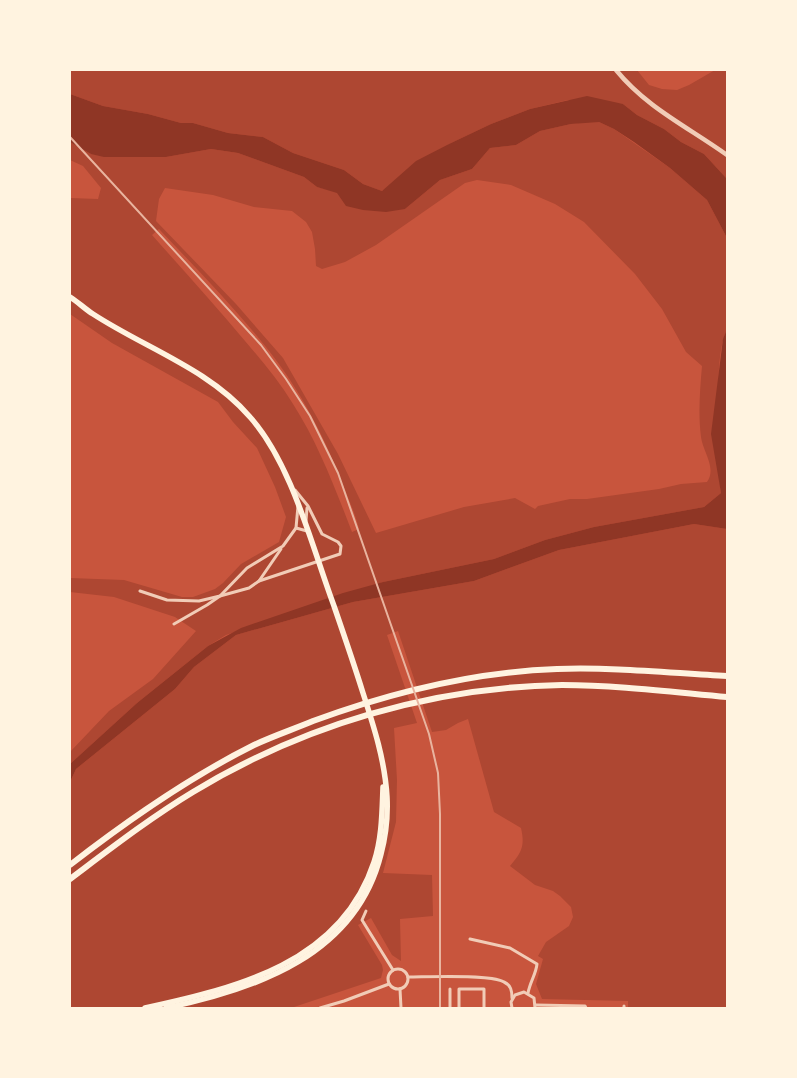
<svg xmlns="http://www.w3.org/2000/svg" width="797" height="1078" font-family="'Varela Round',sans-serif">
<style>
.green{fill:#ae4732;fill-rule:evenodd}
.water{fill:#8f3625}
.lines{fill:none;stroke-linecap:round;stroke-linejoin:round}
.minor{stroke:#f1ccb7;stroke-width:3}
.tertiary{stroke:#f1ccb7;stroke-width:4.5}
.trunk{stroke:#fff3e0;stroke-width:5.5}
.motorway{stroke:#fff3e0;stroke-width:6}
.rail{stroke:#e9b49f;stroke-width:2}
</style>
<rect width="100%" height="100%" fill="#c8553d"/>
<g class="green">
<path d="M70,70H637L649,85L662,89L677,90L689,85L715,70H727V179L704,154L681,142L664,129L637,115L623,104L568,100L530,109L491,124L451,143L382,191L363,184L344,170L293,153L263,137L228,133L193,123H181L148,114L103,106L70,94Z"/>
<path d="M586,122H599L614,129L670,168L707,200L727,238V329C717,352 719,382 718,407C718,436 717,464 721,493L704,507L594,527L545,540L494,559L383,582L226,635L208,646L137,703L70,764V752L109,711L153,679L196,631L175,617L114,597L70,592V578L124,580L182,597H193L215,589L223,583L241,564L279,542L286,517L275,487L257,448L233,422L218,402L112,343L70,314V198L98,199L101,188L83,166L70,160V142L91,154L166,157L211,149L238,153L304,177L317,187L405,209L440,180L472,169L490,148L516,145L540,131L571,124ZM477,180L511,185L555,204L584,222L635,274L662,309L686,352L702,366C700,389 698,414 701,437C703,452 717,468 707,482L681,484L659,489L587,499H570L538,506L535,509L515,498L464,507L376,533L338,454L283,358L236,304L156,221L159,199L165,188L213,195L254,207L292,211L306,222L312,232L315,249L316,266L322,269L345,262L376,245L465,183ZM159,229C195,267 233,306 266,347C302,392 325,438 345,490C350,503 356,516 359,529L352,532C335,488 318,443 293,404C279,381 262,361 245,341C215,305 183,270 152,235Z"/>
<path d="M694,524L727,529V1008H628V1001L542,999L536,984L543,959L538,956L546,942L569,926L573,917L571,907L560,896L553,891L535,885L510,866C522,852 525,846 521,828L494,812L468,719L458,723L446,730L432,732L398,631L387,635L417,723L394,728L397,780L396,822L383,873L432,875L433,916L400,919L401,961L392,955L371,918L358,925L382,965L383,970L381,978L291,1008H70V782L76,769L175,689L194,667L236,635L353,602L474,581L559,550Z"/>
</g>
<g class="water">
<path d="M70,94L103,106L148,114L181,123H193L228,133L263,137L293,153L344,170L363,184L382,191L416,161L451,143L491,124L530,109L587,96L623,104L637,115L664,129L681,142L704,154L727,179V238L707,200L670,168L634,142L614,129L599,122L571,124L540,131L516,145L490,148L472,169L440,180L405,209L386,212L363,210L346,206L337,193L317,187L304,177L238,153L211,149L166,157H104L91,154L70,142Z"/>
<path d="M727,329V529L694,524L559,550L474,581L353,602L236,635L194,667L175,689L76,769L70,782V764L137,703L208,646L241,628L343,593L383,582L494,559L545,540L594,527L704,507L721,493L711,434L723,339Z"/>
</g>
<g class="lines">
<g class="minor">
<path d="M306,521L307,508"/>
<path d="M296,528L307,531"/>
<path d="M259,581L281,549"/>
<path d="M140,591L167,600L199,601L220,596L247,568L283,546L296,528L298,506"/>
<path d="M174,624L207,605L220,596L249,588L259,581L340,554L341,546L338,542L322,534L308,506L295,490"/>
<path d="M366,911L362,920L393,970"/>
<path d="M470,939L510,948L537,964C536,974 530,982 528,993"/>
<circle cx="398" cy="979" r="10"/>
<path d="M408,977C427,977 491,974 504,982C511,985 512,991 512,998"/>
<path d="M400,989L401,1008"/>
<path d="M536,1005L585,1006L586,1008"/>
<path d="M320,1008L344,1001L389,984"/>
<path d="M450,1008V989"/>
<path d="M459,1008V989H484V1008"/>
<path d="M512,1008L511,1002L515,995L524,992L534,998L535,1008"/>
<path d="M624,1008V1006"/>
</g>
<path class="tertiary" d="M616,70C647,108 688,127 727,155"/>
<g class="trunk">
<path d="M70,297C78,302 85,309 93,314C145,348 209,369 250,417C292,464 312,547 334,606C344,635 354,664 363,693C374,727 385,761 387,797C388,816 386,835 381,854C356,955 257,989 166,1008"/>
<path d="M145,1008C237,988 341,963 374,862C382,838 382,812 383,787"/>
</g>
<g class="motorway">
<path d="M70,865C128,820 188,778 254,745C273,736 294,729 313,721C392,692 473,672 557,669C614,667 670,673 727,676"/>
<path d="M70,879C110,849 150,818 193,792C303,725 432,687 562,685C617,685 672,692 727,697"/>
</g>
<path class="rail" d="M70,137L261,345L286,379L310,416L338,473L429,734L438,773L440,814V1008"/>
</g>
<rect width="797" height="1078" fill="none" stroke="#fff3e0" stroke-width="142"/>
</svg>
